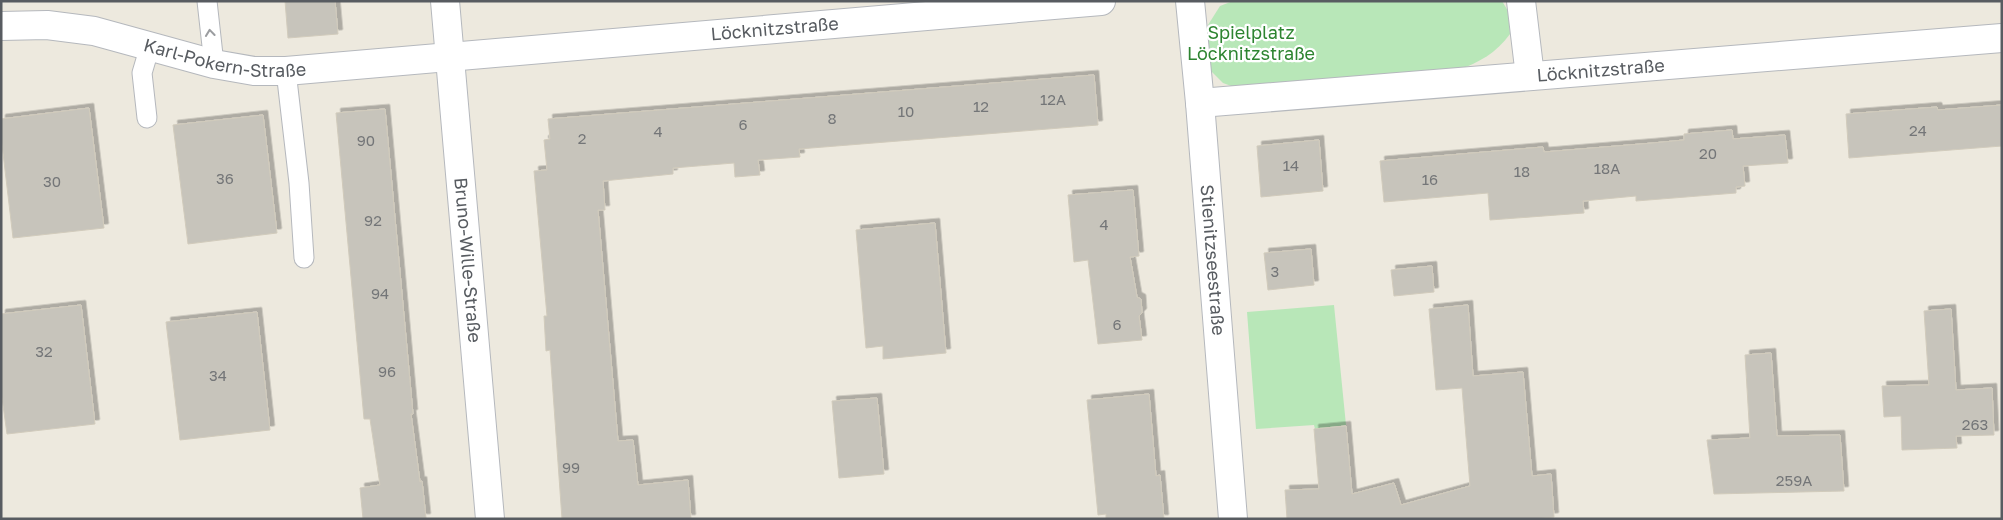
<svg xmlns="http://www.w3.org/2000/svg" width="2003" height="520" font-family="'Golos Text',sans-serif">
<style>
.green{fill:#b8e7b8}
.building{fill:#c7c4bb;stroke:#d1cbbc;filter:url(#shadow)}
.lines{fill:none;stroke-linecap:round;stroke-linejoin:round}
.service-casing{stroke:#b5b8bd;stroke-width:21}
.minor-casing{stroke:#b5b8bd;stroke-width:30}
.service{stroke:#fff;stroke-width:19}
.minor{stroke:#fff;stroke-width:28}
.oneway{stroke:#9b9da0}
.labels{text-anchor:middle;stroke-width:4.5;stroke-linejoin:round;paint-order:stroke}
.number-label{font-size:15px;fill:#747678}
.street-label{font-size:18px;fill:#585c61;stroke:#fff}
.park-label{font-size:18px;fill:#2d8430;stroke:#fff}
</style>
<defs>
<filter id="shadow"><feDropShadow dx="4.5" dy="-4.5" stdDeviation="0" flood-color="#0004"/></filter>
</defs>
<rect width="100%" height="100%" fill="#ede9de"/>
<g class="green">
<path d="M1233,1H1502L1508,11L1510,34C1496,53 1480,62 1458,70L1234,87L1223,83L1210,70L1207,35L1208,25L1220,6Z"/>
<path d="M1334,305L1346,425L1315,429L1314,425L1256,429L1247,312Z"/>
</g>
<g class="building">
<path d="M285,1H335L338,34L288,38Z"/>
<path d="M1094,75L1098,125L799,149L800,157L758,160L760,175L735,177L734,163L673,168V174L603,181L605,210H598L618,441L633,440L638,485L688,480L691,519H562L550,350L546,351L544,316H547L534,171L547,170L544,140L550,139L548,119Z"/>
<path d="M2002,105V146L1849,158L1846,114L1937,107L1938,110Z"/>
<path d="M89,108L104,228L13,238L1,136V119Z"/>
<path d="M385,109L413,414H411L420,482L422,481L426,518L363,519L360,488L380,485L370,419H364L336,113Z"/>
<path d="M263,115L277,233L188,244L173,125Z"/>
<path d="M1732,130L1733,139L1785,135L1788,163L1743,166L1745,186L1736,187V193L1636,201V196L1583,201L1584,213L1490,220L1488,193L1384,202L1380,161L1543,147L1544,152L1653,143L1684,140V134Z"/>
<path d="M1319,140L1323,191L1261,197L1257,146Z"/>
<path d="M1133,190L1139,256L1130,257L1137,297L1141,299L1142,313L1139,316L1142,340L1098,344L1088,260L1074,262L1068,195Z"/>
<path d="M935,223L946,353L883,359V346L866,348L856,230Z"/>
<path d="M1311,249L1314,285L1268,290L1264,253Z"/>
<path d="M1432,266L1434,292L1394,296L1391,270Z"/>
<path d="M81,305L95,424L7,434L1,391V314Z"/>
<path d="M1468,305L1473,376L1523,372L1532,476L1551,474L1554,517L1532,519H1287L1285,490L1319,489L1314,429L1346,426L1352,494L1394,483L1401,505L1470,486L1462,388L1436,390L1429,309Z"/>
<path d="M1951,309L1956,390L1992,388L1994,435L1956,436L1957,448L1902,450L1901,416L1884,417L1882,386L1929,385L1924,311Z"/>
<path d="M257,312L270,430L180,440L166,322Z"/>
<path d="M1771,353L1777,436L1840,435L1844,491L1714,494L1707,440L1750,438L1745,355Z"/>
<path d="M1149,394L1156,476L1160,475L1164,519H1106V514L1098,515L1087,400Z"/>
<path d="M877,398L884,474L839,478L832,401Z"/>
</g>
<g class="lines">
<defs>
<g id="service">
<path d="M207,1L214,64"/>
<path d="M286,71L299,183L304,258"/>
<path d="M147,118L142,73L150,46"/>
</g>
<g id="minor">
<path id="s1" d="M445,1L490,519"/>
<path id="s2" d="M1190,1L1200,103L1233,519"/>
<path d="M1521,1L1530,76"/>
<path id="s3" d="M1,26L47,25L94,31L214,64L254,71H286L1101,1"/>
<path id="s4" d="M1200,103L2002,38"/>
</g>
</defs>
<use href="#service" class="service-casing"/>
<use href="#minor" class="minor-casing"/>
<use href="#service" class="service"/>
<use href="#minor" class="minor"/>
</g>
<defs><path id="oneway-chevron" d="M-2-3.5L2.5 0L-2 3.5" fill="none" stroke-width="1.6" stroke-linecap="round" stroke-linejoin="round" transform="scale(1.25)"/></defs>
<use class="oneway" href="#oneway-chevron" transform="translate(210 33) rotate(-96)"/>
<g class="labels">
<g class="number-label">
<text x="1053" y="105">12A</text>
<text x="981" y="112">12</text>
<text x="906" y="117">10</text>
<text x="832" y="124">8</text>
<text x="743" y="130">6</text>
<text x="1918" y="136">24</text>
<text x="658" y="137">4</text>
<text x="582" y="144">2</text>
<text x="366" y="146">90</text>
<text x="1708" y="159">20</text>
<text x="1291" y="171">14</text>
<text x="1607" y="174">18A</text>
<text x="1522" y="177">18</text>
<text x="225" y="184">36</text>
<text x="1430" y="185">16</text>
<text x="52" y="187">30</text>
<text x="373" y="226">92</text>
<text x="1104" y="230">4</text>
<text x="1275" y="277">3</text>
<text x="380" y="299">94</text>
<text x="1117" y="330">6</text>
<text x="44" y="357">32</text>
<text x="387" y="377">96</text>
<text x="218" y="381">34</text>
<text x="1975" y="430">263</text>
<text x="571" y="473">99</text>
<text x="1794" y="486">259A</text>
</g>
<g class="street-label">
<text dy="6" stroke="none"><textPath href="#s3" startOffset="781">Löcknitzstraße</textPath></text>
<text dy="6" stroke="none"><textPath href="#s3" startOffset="228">Karl-Pokern-Straße</textPath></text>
<text dy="6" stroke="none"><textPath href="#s4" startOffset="402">Löcknitzstraße</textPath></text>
<text dy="6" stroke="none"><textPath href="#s1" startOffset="260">Bruno-Wille-Straße</textPath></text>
<text dy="6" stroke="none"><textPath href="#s2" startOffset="260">Stienitzseestraße</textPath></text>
</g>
<g class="park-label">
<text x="1251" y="39">Spielplatz<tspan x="1251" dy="21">Löcknitzstraße</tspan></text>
</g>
</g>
<rect width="2003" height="520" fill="none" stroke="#585c61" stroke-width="5"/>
</svg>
